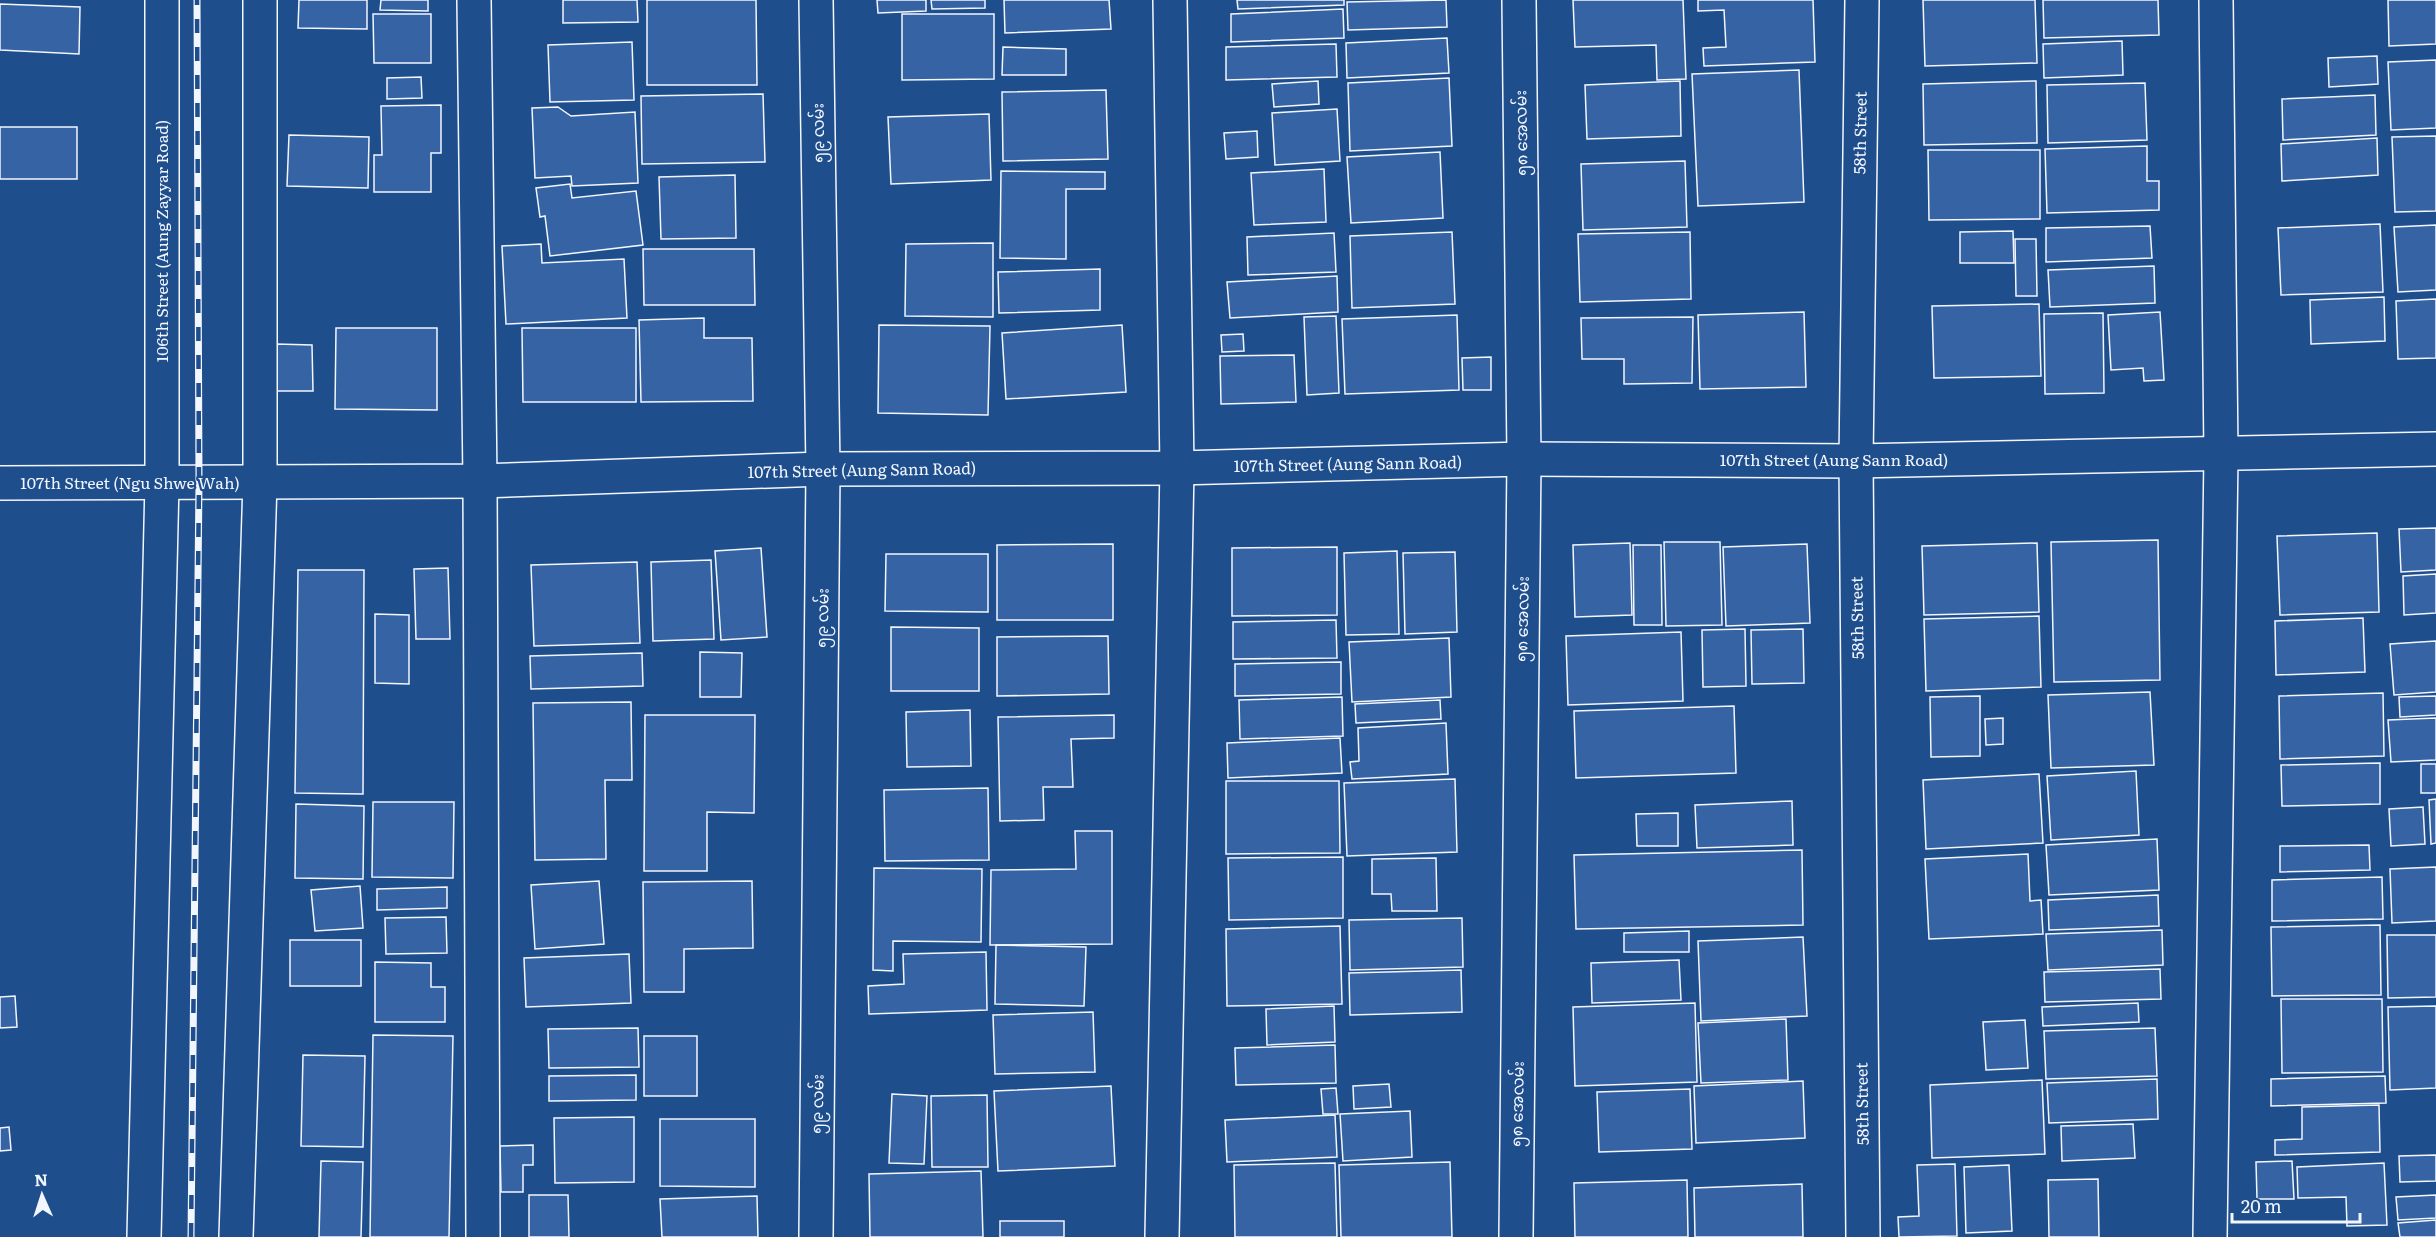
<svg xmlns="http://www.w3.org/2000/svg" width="2436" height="1237" font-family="Literata,'Noto Sans Myanmar',serif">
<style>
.building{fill:#3563a3;stroke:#f2f6ff;stroke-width:1.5}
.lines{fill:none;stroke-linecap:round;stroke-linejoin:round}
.street-casing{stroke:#f2f6ff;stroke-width:36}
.secondary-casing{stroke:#f2f6ff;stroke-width:36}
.street{stroke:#1f4e8c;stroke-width:33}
.secondary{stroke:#1f4e8c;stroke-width:33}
.rail-casing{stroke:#f2f6ff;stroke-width:7}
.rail{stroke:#1f4e8c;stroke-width:4.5;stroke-dasharray:14;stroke-linecap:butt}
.labels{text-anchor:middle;stroke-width:4.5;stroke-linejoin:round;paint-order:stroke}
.street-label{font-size:16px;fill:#f2f6ff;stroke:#1f4e8c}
</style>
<rect width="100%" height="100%" fill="#1f4e8c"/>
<g class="building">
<path d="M299,0H367V29L298,28Z"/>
<path d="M381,0H428V11L380,10Z"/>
<path d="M563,0H637L638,22L563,23Z"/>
<path d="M647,0H756L757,85H647Z"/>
<path d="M877,0H926V11L878,13Z"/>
<path d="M931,0H985V8L932,9Z"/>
<path d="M1004,0H1109L1111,29L1005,33Z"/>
<path d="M1237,0H1344V5L1238,9Z"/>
<path d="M1446,0L1447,27L1348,30L1347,2Z"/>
<path d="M1573,0H1683L1686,79L1657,80L1656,45L1575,47Z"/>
<path d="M1698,0H1813L1815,62L1704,66L1703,48L1726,47L1724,10L1698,11Z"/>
<path d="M1923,0H2035L2037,63L1925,66Z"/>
<path d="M2043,0H2158L2159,35L2044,38Z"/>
<path d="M2388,0H2436V44L2389,46Z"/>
<path d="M0,4L80,7L79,54L0,50Z"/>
<path d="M1343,9L1344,38L1231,42V14Z"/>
<path d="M373,14H431V63H374Z"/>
<path d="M902,14H994V79L902,80Z"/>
<path d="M1447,38L1449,73L1347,78L1346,43Z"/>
<path d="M2122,41L2123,75L2044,78L2043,44Z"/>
<path d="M632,42L634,100L550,102L548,45Z"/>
<path d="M1336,44L1337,77L1226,80V47Z"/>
<path d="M1003,47L1066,49V75H1002Z"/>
<path d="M2377,56L2378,84L2329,87L2328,58Z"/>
<path d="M2436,60V128L2391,130L2388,62Z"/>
<path d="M1799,70L1804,202L1698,206L1692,74Z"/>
<path d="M421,77L422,98L387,99V78Z"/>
<path d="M1449,78L1452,146L1350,151L1348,83Z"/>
<path d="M1318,81L1319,104L1274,107L1272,84Z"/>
<path d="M1680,81L1681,136L1587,139L1585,85Z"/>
<path d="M2036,81L2037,143L1924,145L1923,84Z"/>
<path d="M2145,83L2147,140L2048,143L2047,85Z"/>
<path d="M1106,90L1108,159L1003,161L1002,92Z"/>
<path d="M763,94L765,162L642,164L641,96Z"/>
<path d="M2375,95L2376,135L2283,140L2282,99Z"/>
<path d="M441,105V153H431V192H374V155H382L381,106Z"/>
<path d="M558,107L571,116L635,112L638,183L572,186L571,176L535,178L532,108Z"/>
<path d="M1337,109L1340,161L1275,165L1272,113Z"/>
<path d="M989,114L991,180L891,184L888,117Z"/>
<rect x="0" y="127" width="77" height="52"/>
<path d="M1257,131L1258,157L1226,159L1224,133Z"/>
<path d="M289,135L369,137L368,188L287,186Z"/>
<path d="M2436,136V211L2395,212L2392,137Z"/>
<path d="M2377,138L2378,175L2282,181L2281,144Z"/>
<path d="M2147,146V181H2159V210L2047,213L2045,149Z"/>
<path d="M1928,150H2040V219L1929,220Z"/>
<path d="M1440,152L1443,218L1351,223L1347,157Z"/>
<path d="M1685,161L1687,227L1583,230L1581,164Z"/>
<path d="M1324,169L1326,222L1254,225L1251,173Z"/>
<path d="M1001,171L1105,172V189H1066V259L1000,258Z"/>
<path d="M735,175L736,238L661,239L659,177Z"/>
<path d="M570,184L572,198L636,191L643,245L550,256L545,216L540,217L536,188Z"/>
<path d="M2380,224L2383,292L2281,295L2278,228Z"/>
<path d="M2436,225V290L2398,292L2394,227Z"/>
<path d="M2150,226L2152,258L2046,262V228Z"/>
<path d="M2013,231L2014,263H1960V232Z"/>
<path d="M1452,232L1455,304L1352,308L1350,236Z"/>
<path d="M1690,232L1691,299L1580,302L1578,234Z"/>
<path d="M1334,233L1336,272L1248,275L1247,237Z"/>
<path d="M2015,239H2036L2037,296H2016Z"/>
<path d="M993,243V317L905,316L906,244Z"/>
<path d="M541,244L542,263L624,259L627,318L506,324L502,246Z"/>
<path d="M643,249H754L755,305H644Z"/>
<path d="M2154,266L2155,303L2050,307L2048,270Z"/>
<path d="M1100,269V310L999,313L998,272Z"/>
<path d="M1337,276L1338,312L1230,318L1227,282Z"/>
<path d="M2384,297L2385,341L2311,344L2310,300Z"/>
<path d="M2436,299V358L2398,359L2396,301Z"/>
<path d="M2039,304L2041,376L1934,378L1932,306Z"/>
<path d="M1804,312L1806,387L1700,389L1698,315Z"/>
<path d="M2160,312L2164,380L2144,381L2143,368L2111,370L2108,315Z"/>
<path d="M2103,313L2104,393L2045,394L2044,314Z"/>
<path d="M1457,315L1459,390L1345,394L1342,319Z"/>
<path d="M1336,316L1339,393L1307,395L1304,317Z"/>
<path d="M1693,317L1692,383L1624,384V359H1582L1581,318Z"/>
<path d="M704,318V338H752L753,401L641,402L639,320Z"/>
<path d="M879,325L990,326L988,415L878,413Z"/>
<path d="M1122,325L1126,392L1006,399L1002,333Z"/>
<path d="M336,328H437V410L335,409Z"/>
<path d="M522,328H636V402H523Z"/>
<path d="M1243,334L1244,351L1222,352L1221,335Z"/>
<path d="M276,344L312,345L313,391H276Z"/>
<path d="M1294,355L1296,402L1221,404L1220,356Z"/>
<path d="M1491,357V390H1463L1462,358Z"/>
<path d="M2436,528V570L2401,572L2399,529Z"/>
<path d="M2377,533L2379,612L2280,615L2277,536Z"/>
<path d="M2158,540L2160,680L2054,682L2051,542Z"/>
<path d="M1664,542H1720L1722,625L1666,626Z"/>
<path d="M1630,543L1632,615L1575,617L1573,545Z"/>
<path d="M2037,543L2039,612L1924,615L1922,546Z"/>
<path d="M1113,544V620H997V545Z"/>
<path d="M1807,544L1810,623L1726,626L1723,547Z"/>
<path d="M1633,545H1661L1662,625H1634Z"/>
<path d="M1337,547V615L1232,616V548Z"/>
<path d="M761,548L767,637L721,640L715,551Z"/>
<path d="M1397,551L1399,634L1346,635L1344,553Z"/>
<path d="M1455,552L1457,632L1405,634L1403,553Z"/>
<path d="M886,554H988V612L885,611Z"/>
<path d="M711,560L714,639L653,641L651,562Z"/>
<path d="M637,562L640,643L534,646L531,565Z"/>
<path d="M448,568L450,639H416L414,569Z"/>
<path d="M298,570H364L363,794L295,793Z"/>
<path d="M2436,574V613L2404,615L2403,576Z"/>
<path d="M375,614L409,615V684L375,683Z"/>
<path d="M2039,616L2041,687L1926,691L1924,619Z"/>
<path d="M2363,618L2365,672L2276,675L2275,621Z"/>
<path d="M1336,620L1337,658L1233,659V622Z"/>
<path d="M891,627L979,628V691H891Z"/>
<path d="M1745,629L1746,686L1703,687L1702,630Z"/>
<path d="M1803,629L1804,683L1752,684L1751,630Z"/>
<path d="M1681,632L1683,701L1568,705L1566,636Z"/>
<path d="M1108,636L1109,694L997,696V637Z"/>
<path d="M1449,638L1451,697L1352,702L1349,642Z"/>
<path d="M2436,641V692L2394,695L2390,644Z"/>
<path d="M700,652L742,653L741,697H700Z"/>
<path d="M642,653L643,686L531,689L530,656Z"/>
<path d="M1341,662V694L1235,696V664Z"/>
<path d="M2150,692L2154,765L2051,768L2048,695Z"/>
<path d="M2383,693L2384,756L2280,759L2279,696Z"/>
<path d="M1980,696V756L1931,757L1930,697Z"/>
<path d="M2436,696V715L2400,717L2399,697Z"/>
<path d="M1342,697L1343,736L1240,739L1239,700Z"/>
<path d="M1440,700L1441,719L1356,723L1355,704Z"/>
<path d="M631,702L632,780H605L606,859L535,860L533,703Z"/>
<path d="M1734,706L1736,773L1576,778L1574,711Z"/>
<path d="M970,710L971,766L907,767L906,712Z"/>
<path d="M645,715H755L754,813L707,812V871H644Z"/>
<path d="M1114,715V738L1071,739L1073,787H1043L1044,820L1000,821L998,717Z"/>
<path d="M2003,718V744L1986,745L1985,719Z"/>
<path d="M2436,718V760L2391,762L2388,720Z"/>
<path d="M1446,723L1448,774L1352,779L1350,762L1359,761L1358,728Z"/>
<path d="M1340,738L1342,773L1228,778L1227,743Z"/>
<path d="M2380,763V804L2282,806L2281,765Z"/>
<rect x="2421" y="764" width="15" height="29"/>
<path d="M2136,771L2139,835L2051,840L2047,776Z"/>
<path d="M2039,774L2043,843L1926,849L1923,780Z"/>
<path d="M1455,779L1457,852L1347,856L1344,783Z"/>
<path d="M1226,781H1339L1340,853L1226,854Z"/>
<path d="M988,788L989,860L885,861L884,790Z"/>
<path d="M2436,799V843L2431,844L2429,800Z"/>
<path d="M1792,801L1793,845L1697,848L1695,805Z"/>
<path d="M373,802H454L453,878L372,877Z"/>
<path d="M296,804L364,806L363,879L295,878Z"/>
<path d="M2423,807L2425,844L2391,846L2389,809Z"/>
<path d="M1678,813V846H1637L1636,814Z"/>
<path d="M1075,831H1112V944L990,945L991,870L1076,869Z"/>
<path d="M2157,839L2159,890L2049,895L2046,845Z"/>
<path d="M2369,845L2370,870L2280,872V846Z"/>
<path d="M1802,850L1803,925L1576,929L1574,855Z"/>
<path d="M2028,854L2030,901L2041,900L2043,934L1929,939L1925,859Z"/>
<path d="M1343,857V918L1229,920L1228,858Z"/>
<path d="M1436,858L1437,911H1392L1391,894H1372V859Z"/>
<path d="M2436,867V921L2392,923L2390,869Z"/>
<path d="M874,868L982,869L981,942L893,941V971L873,970Z"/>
<path d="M2382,877L2383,919L2272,921V880Z"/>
<path d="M599,881L604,944L535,949L531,885Z"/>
<path d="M752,881L753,948L684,949V992H644L643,882Z"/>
<path d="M360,886L363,928L315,931L311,890Z"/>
<path d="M447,887V908L377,910V889Z"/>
<path d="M2158,895L2159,926L2049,930L2048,900Z"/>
<path d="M446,917L447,953L386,954L385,918Z"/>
<path d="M1462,918L1463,967L1350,970L1349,920Z"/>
<path d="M2380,925L2381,995L2272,996L2271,927Z"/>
<path d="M1340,926L1342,1004L1227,1006L1226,929Z"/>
<path d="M2162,930L2163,965L2048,970L2046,934Z"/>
<path d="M1689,931V952H1624V933Z"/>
<path d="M2387,935H2436V997L2388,998Z"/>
<path d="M1803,937L1807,1016L1701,1021L1698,941Z"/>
<rect x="290" y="940" width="71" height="46"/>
<path d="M996,945L1086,947L1084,1006L995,1004Z"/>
<path d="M986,952L987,1010L869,1014L868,986L904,984L903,954Z"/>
<path d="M629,954L631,1003L526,1007L524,958Z"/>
<path d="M1679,960L1681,1000L1592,1003L1591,963Z"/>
<path d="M375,962L431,963V987H445V1022H375Z"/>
<path d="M2160,969L2161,999L2045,1002L2044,972Z"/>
<path d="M1461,970L1462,1012L1350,1015L1349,973Z"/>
<path d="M15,996L17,1027L0,1028V997Z"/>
<path d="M2281,999H2382L2383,1072L2282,1073Z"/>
<path d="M1695,1003L1697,1082L1575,1086L1573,1007Z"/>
<path d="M2138,1003L2139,1022L2043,1026L2042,1007Z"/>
<path d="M1334,1006L1335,1042L1267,1045L1266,1009Z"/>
<path d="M2436,1006V1088L2390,1090L2388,1007Z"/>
<path d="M1093,1012L1095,1072L995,1074L993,1015Z"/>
<path d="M1786,1019L1788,1080L1701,1083L1698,1023Z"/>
<path d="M2025,1020L2028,1068L1986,1070L1983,1022Z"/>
<path d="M638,1028L639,1067L549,1068L548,1029Z"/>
<path d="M2155,1028L2157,1076L2046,1079L2044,1031Z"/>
<path d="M373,1035L453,1036L449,1237H370Z"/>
<rect x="644" y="1036" width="53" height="60"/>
<path d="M1335,1045L1336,1083L1236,1085L1235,1048Z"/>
<path d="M303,1055L365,1056L363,1147L301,1146Z"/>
<path d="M636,1075V1100L549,1101V1076Z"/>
<path d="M2385,1076L2386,1103L2271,1106V1079Z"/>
<path d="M2157,1079L2158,1119L2049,1123L2047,1083Z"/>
<path d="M2042,1080L2045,1154L1932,1158L1930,1085Z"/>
<path d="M1803,1081L1805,1138L1696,1143L1694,1086Z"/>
<path d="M1389,1084L1391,1107L1354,1109L1353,1086Z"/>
<path d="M1111,1086L1115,1166L998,1171L994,1091Z"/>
<path d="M1336,1088L1338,1114H1323L1321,1089Z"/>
<path d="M1690,1089L1692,1149L1599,1152L1597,1092Z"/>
<path d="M892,1094L927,1096L924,1164L889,1163Z"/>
<path d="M987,1095L988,1167H932L931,1096Z"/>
<path d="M2379,1105L2380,1152L2275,1155V1140L2302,1139V1107Z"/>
<path d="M1410,1111L1412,1157L1343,1161L1340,1114Z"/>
<path d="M1335,1115L1337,1157L1227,1162L1225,1120Z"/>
<path d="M634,1117V1182L555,1183L554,1118Z"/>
<path d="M660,1119H755V1187L660,1186Z"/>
<path d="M2133,1124L2135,1158L2062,1161L2061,1126Z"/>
<path d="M9,1127L11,1150L0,1151V1128Z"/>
<path d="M533,1145V1165H523V1192H501L500,1146Z"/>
<path d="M2436,1155V1181L2400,1182L2399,1156Z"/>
<path d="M321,1161L363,1162L361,1237H319Z"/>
<path d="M2292,1161L2294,1199H2257L2256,1162Z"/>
<path d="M1450,1162L1452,1237H1341L1339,1165Z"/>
<path d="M1335,1163L1337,1237H1235L1234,1165Z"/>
<path d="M2384,1163L2387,1225L2347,1226L2346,1197L2298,1198L2297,1167Z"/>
<path d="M1955,1164L1957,1236L1899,1237L1898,1217L1919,1216L1917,1165Z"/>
<path d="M2009,1165L2012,1231L1966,1233L1964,1167Z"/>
<path d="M981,1171L983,1237H870L869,1174Z"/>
<path d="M2098,1179L2099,1237H2049L2048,1180Z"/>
<path d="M1687,1180L1688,1237H1575L1574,1183Z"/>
<path d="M1802,1184L1803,1237H1695L1694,1188Z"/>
<path d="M529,1195H568L569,1237H529Z"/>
<path d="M2436,1195V1218L2398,1220L2396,1197Z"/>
<path d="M757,1196L758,1237H662L660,1199Z"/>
<path d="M2436,1220V1237H2400L2398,1223Z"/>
<rect x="1000" y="1221" width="64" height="16"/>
</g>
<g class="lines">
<defs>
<g id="street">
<path d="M474,0L480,481L483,1237"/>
<path d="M816,0L823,469L816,1237"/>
<path d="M1862,0L1856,461L1863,1237"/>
<path d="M144,1237L162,483V0"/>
<path d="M236,1237L260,482V0"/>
<path d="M1162,1237L1177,468L1170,0"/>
<path d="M1516,1237L1524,459L1519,0"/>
<path d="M2210,1237L2221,455L2216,0"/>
</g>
<path id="secondary" d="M0,483L480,481L823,469L1177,468L1524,459L1856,461L2436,449"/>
</defs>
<use href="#street" class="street-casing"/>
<use href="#secondary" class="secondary-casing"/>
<use href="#street" class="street"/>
<use href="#secondary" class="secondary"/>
<defs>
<path id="rail" d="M191,1237L199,483L197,0"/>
</defs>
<use href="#rail" class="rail-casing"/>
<use href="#rail" class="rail"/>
</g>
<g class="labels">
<g class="street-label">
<text transform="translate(818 133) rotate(-91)" y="6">၅၉ လမ်း</text>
<text transform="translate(1521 133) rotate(-91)" y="6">၅၈ အေလမ်း</text>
<text transform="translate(1860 133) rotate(-89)" y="6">58th Street</text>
<text transform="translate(162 241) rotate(-90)" y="6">106th Street (Aung Zayyar Road)</text>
<text x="1834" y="466">107th Street (Aung Sann Road)</text>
<text transform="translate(1348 464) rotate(-1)" y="6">107th Street (Aung Sann Road)</text>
<text transform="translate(862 470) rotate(-1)" y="6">107th Street (Aung Sann Road)</text>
<text x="130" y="489">107th Street (Ngu Shwe Wah)</text>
<text transform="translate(822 618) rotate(-89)" y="6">၅၉ လမ်း</text>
<text transform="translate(1857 618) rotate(-91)" y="6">58th Street</text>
<text transform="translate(1522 619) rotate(-89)" y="6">၅၈ အေလမ်း</text>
<text transform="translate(817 1104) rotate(-89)" y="6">၅၉ လမ်း</text>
<text transform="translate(1517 1104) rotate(-89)" y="6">၅၈ အေလမ်း</text>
<text transform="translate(1862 1104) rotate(-91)" y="6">58th Street</text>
</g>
</g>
<g transform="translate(42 1195) rotate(357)" stroke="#1f4e8c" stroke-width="4.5" paint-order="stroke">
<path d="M0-4.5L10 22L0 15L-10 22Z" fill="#f2f6ff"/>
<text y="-9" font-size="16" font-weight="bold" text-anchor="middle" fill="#f2f6ff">N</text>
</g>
<path d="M2232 1213v9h128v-9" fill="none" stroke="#f2f6ff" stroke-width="3"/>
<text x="2241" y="1213" font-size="18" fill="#f2f6ff" stroke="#1f4e8c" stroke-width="4.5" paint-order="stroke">20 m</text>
</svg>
